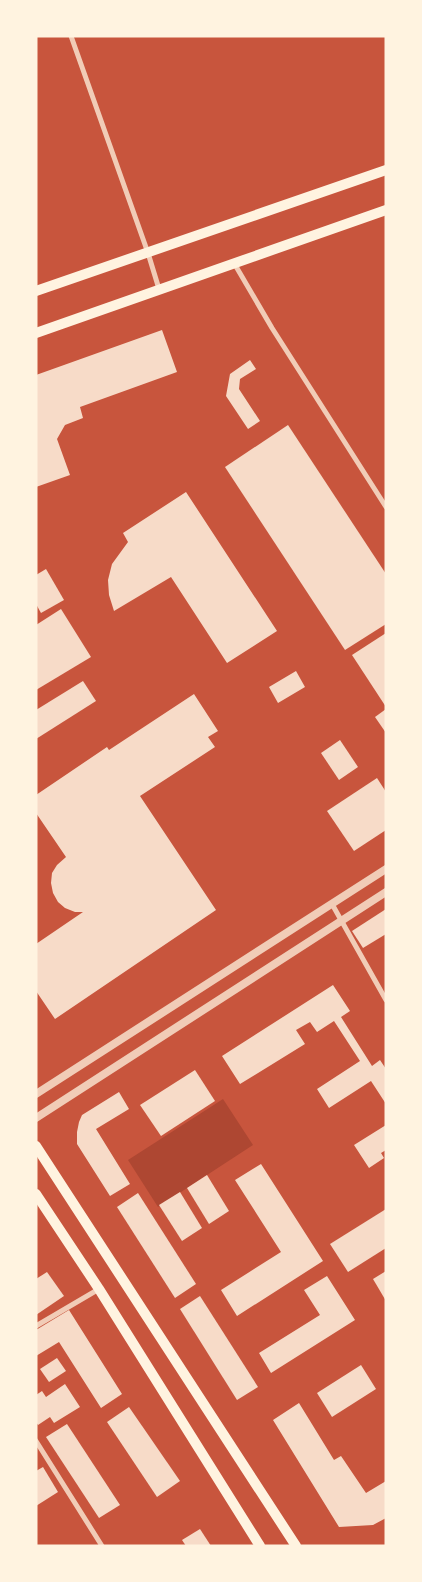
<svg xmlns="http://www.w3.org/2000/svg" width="422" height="1582" font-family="Quicksand,sans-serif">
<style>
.green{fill:#ae4732}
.building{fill:#f7dbc8}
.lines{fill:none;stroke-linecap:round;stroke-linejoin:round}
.minor{stroke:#f1ccb7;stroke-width:5}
.tertiary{stroke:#f1ccb7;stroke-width:8}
.primary{stroke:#fff3e0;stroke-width:10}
</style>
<rect width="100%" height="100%" fill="#c8553d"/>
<path class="green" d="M223,1099L253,1145L158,1207L128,1160Z"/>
<g class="building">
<path d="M162,330L177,372L80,407L83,418L65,425L57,439L70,475L36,487V375Z"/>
<path d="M250,360L256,369L240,379L239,389L260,421L248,429L226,396L230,374Z"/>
<path d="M288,425L386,574V624L345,650L225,467Z"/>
<path d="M186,492L277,631L227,663L171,577L114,611L109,595L108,580L112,564L128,542L123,533Z"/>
<path d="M46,569L64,600L41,613L36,604V575Z"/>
<path d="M61,609L91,657L36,690V625Z"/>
<path d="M386,633V707L352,655Z"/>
<path d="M296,671L305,687L278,703L269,687Z"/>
<path d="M83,681L96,701L36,739V710Z"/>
<path d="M194,694L218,731L208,737L215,747L140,796L216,910L55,1019L36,991V944L83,912H75L65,908L58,902L53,893L51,883L52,873L57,865L66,857L36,813V795L107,747L109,750Z"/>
<path d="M386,709V733L375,717Z"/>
<path d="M340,740L358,767L339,780L321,753Z"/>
<path d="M377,778L386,792V830L354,851L327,811Z"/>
<path d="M386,909V934L363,948L352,931Z"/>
<path d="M333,985L350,1011L341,1017L372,1066L380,1060L386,1069V1104L371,1081L329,1108L317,1089L360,1061L334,1021L317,1032L310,1022L296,1030L305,1044L240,1084L222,1056Z"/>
<path d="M195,1070L215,1101L161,1136L140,1105Z"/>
<path d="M119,1092L129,1109L96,1129L130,1184L110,1196L77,1144V1132L79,1122L82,1115Z"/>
<path d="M386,1125V1150L381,1153L384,1158L369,1168L354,1145Z"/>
<path d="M261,1164L323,1261L237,1316L221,1290L281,1252L235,1180Z"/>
<path d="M207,1175L229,1211L209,1224L187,1188Z"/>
<path d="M180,1192L202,1228L182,1241L159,1205Z"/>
<path d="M138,1193L196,1284L175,1298L117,1207Z"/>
<path d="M386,1209V1248L348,1272L330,1244Z"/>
<path d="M386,1271V1301L373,1279Z"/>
<path d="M47,1272L64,1296L36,1315V1279Z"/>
<path d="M327,1276L355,1320L271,1373L259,1353L320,1315L304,1290Z"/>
<path d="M200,1296L258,1387L237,1400L180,1309Z"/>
<path d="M69,1310L122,1394L101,1408L59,1342L36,1356V1330Z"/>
<path d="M57,1358L66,1371L49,1382L40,1369Z"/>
<path d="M361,1365L376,1389L332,1417L317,1393Z"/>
<path d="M65,1384L80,1407L54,1423L50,1417L38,1425L36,1422V1395L42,1391L46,1397Z"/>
<path d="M299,1403L334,1460L341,1456L366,1493L386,1481V1518L373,1525L339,1527L273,1420Z"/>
<path d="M129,1407L180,1481L157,1497L107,1422Z"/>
<path d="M67,1424L120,1505L99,1518L46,1437Z"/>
<path d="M43,1467L58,1492L36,1506V1471Z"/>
<path d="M200,1529L211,1546H186L182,1540Z"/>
</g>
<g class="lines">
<g class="minor">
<path d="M71,36L148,253L159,289"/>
<path d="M234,263L272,328L386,507"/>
<path d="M332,904L386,1000"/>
<path d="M36,1326L99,1289"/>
<path d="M36,1441L102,1546"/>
</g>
<g class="tertiary">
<path d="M36,1094L386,869"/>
<path d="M36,1118L386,892"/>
</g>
<g class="primary">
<path d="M36,291L386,170"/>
<path d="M36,333L386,210"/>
<path d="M36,1146L296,1546"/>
<path d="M36,1194L99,1289L260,1546"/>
</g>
</g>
<rect width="422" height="1582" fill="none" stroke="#fff3e0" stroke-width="75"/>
</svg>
